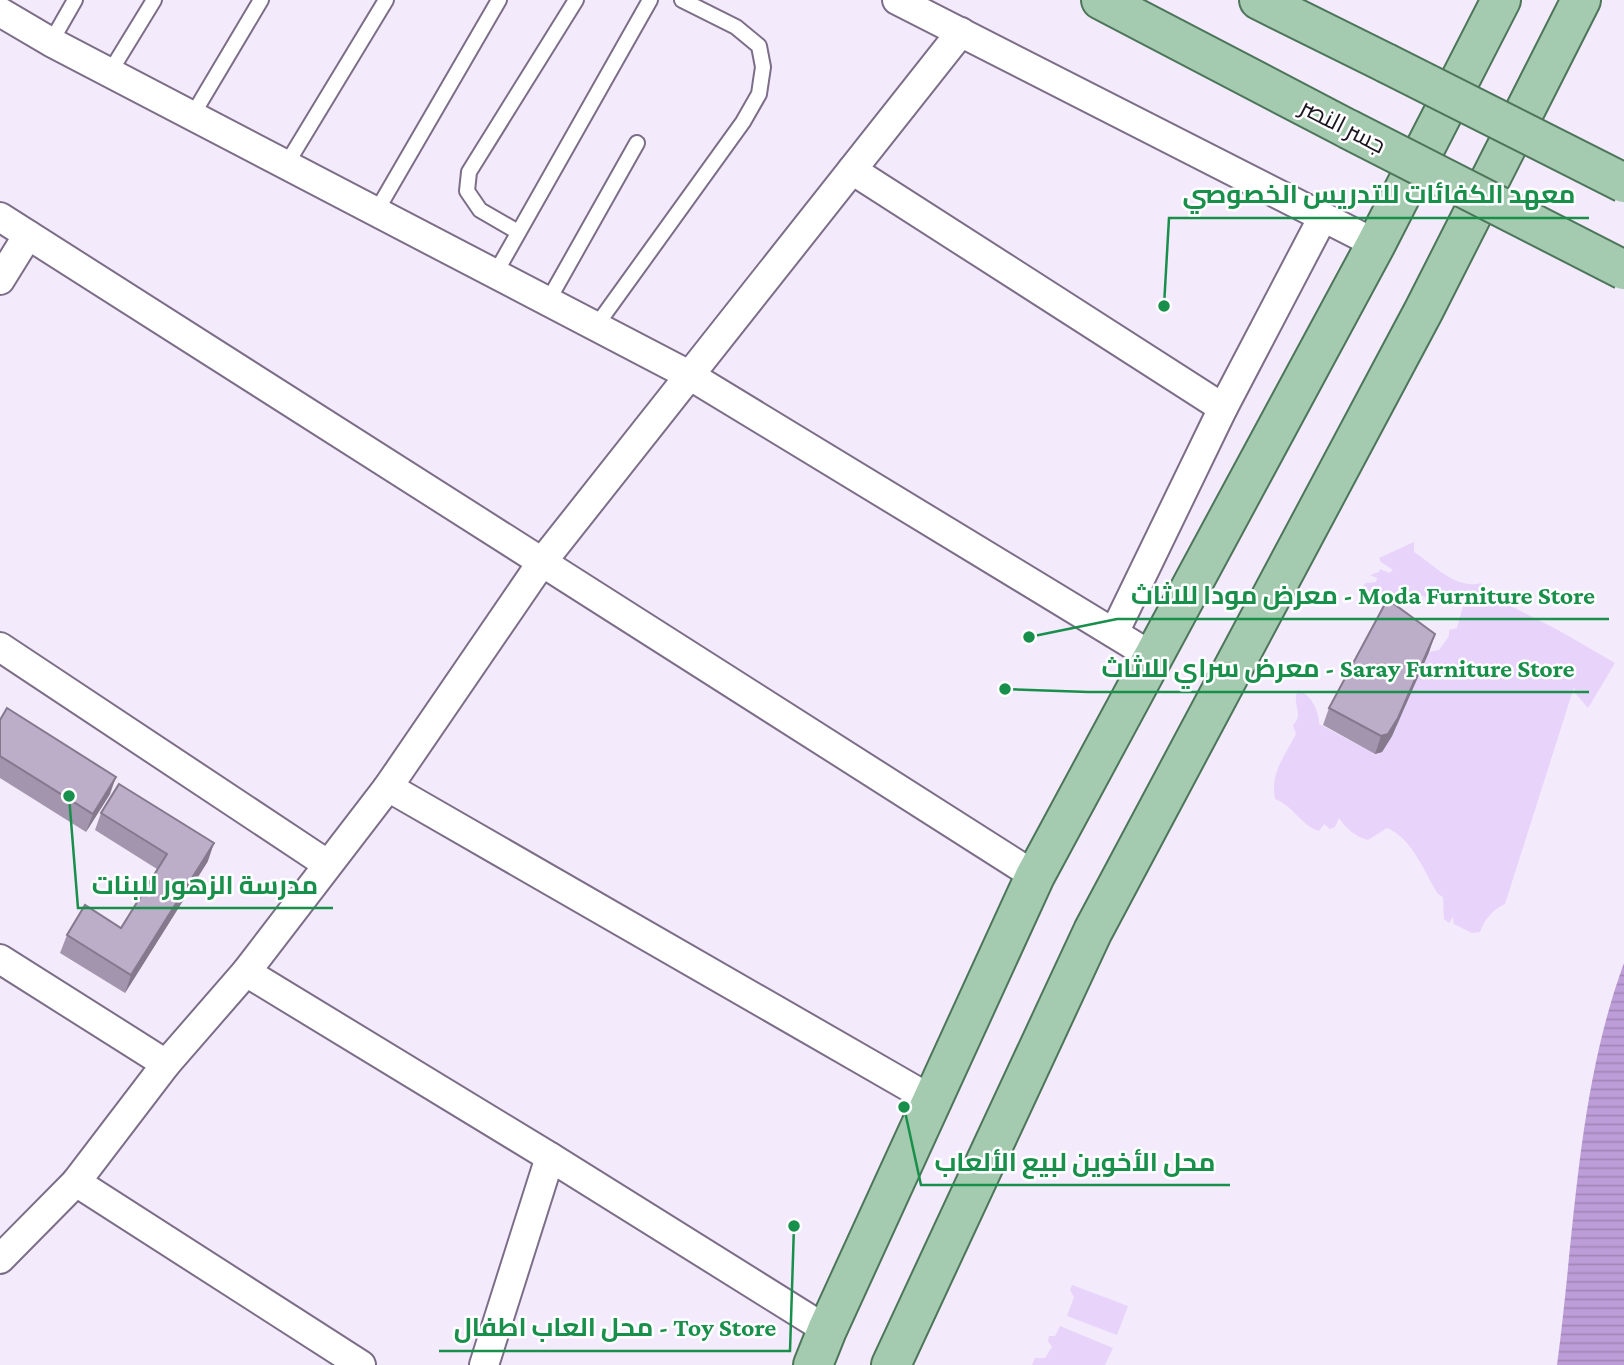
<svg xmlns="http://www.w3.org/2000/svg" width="1624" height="1365" font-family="'Crimson Pro',Cairo,serif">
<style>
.grass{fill:#e8d3fa}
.water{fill:url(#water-rules)}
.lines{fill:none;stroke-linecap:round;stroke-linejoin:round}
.lane-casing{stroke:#7c6e88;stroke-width:18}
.street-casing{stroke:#7c6e88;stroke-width:32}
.primary-casing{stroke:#4d755a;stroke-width:42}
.lane{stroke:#fff;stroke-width:14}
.street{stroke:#fff;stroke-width:28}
.primary{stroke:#a4cbaf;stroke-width:38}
.primary-bridge-casing{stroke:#4d755a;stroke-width:42;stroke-linecap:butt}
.primary-bridge{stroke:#a4cbaf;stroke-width:38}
.wall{fill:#a295ad}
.shaded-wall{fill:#84798d}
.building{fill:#bcadc9;stroke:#84798d;stroke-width:2}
.labels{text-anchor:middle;stroke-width:5;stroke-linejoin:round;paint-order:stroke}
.street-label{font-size:24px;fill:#1c1620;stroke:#fff}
.leader{fill:none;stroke:#188f4a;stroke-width:2.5}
.callout-dot{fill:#188f4a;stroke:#fff;stroke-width:2.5}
.callout-label{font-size:26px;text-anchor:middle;font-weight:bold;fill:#188f4a;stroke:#fff;stroke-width:5;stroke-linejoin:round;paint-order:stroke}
</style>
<defs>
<pattern id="water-rules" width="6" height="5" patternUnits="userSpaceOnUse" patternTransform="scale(1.75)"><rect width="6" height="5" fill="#bd9dd7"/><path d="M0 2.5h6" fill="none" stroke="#a286b8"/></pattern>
</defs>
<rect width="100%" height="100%" fill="#f3eafb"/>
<g class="grass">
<path d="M1414,542V552C1434,565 1456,590 1481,583L1491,596L1558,630L1615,663L1588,708L1575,693L1574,687L1505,904C1492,910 1485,919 1480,932L1472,933L1454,924L1453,917L1449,923L1444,919L1443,897L1438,894C1424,872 1413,839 1387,828L1368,840C1355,837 1346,828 1339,818L1335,827L1330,829L1324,824L1319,831C1301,825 1293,806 1275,799C1270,772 1285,756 1296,734L1293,725C1302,716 1296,710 1296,700C1295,697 1297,693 1298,690C1311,694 1319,711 1319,724L1375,754L1381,752L1429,652L1439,650L1449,636V630L1457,628L1465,599L1455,598L1451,601L1436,597L1432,599L1403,590L1396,598L1381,597L1362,587L1366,583L1376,582L1377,578L1370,575L1379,572L1380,569L1389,573L1393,570L1381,562L1379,558Z"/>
<path d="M1072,1285L1128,1306L1117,1335L1067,1316L1074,1297L1070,1290Z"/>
<path d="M1060,1326L1113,1348L1105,1365H1032L1035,1358H1045L1052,1347L1048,1341L1049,1336H1055Z"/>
</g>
<path class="water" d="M1624,963V1365H1557C1575,1231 1577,1091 1624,963Z"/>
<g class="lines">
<defs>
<g id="lane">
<path d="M51,42L75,0"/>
<path d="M110,72L154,0"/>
<path d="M192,116L261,0"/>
<path d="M286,165L386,0"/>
<path d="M376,212L499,0"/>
<path d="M518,232L480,210L467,191L469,172L576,0"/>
<path d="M495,274L650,0"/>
<path d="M548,301L637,143"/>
<path d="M596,326L743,122L759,94L763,67L759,46L736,27L682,0"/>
</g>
<g id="street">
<path d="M897,0L1376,244"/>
<path d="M0,12L51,42L689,375L1153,657"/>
<path d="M852,170L1223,408"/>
<path d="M0,217L1035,876"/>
<path d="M0,280L28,235"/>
<path d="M1114,633L1223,408L1323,217"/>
<path d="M0,647L327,864"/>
<path d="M388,787L932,1100"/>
<path d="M0,959L166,1064"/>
<path d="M246,972L550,1157L827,1330"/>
<path d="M76,1182L361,1365"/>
<path d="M0,1259L76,1182L166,1064L246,972L388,787L542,562L961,32"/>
<path d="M484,1365L550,1157"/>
</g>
<g id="primary">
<path d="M1101,0L1348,129"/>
<path d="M1259,0L1386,63"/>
<path d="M813,1365L827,1330L1035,876L1376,244L1501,0"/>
<path d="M891,1365L1093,931L1424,310L1581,0"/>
</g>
</defs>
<use href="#lane" class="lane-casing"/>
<use href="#street" class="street-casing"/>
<use href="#primary" class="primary-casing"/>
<use href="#lane" class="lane"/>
<use href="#street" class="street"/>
<use href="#primary" class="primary"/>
<defs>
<g id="primary-bridge">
<path d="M1386,63L1624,183"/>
<path d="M1348,129L1624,270"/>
</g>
</defs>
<use href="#primary-bridge" class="primary-bridge-casing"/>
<use href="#primary-bridge" class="primary-bridge"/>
</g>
<g class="wall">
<path d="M1435,634L1429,652L1392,736L1382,752L1375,754L1323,725L1329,708Z"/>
<path d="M0,720L110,794L86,832L0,778Z"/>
<path d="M101,813L208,861L125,993L60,953L67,935L121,928L157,869L95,830Z"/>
</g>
<g class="shaded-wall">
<path d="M1435,634L1429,652L1392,736L1382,752L1375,754L1381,736Z"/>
<path d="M116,777L110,794L86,832L93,814Z"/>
<path d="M214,843L208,861L125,993L131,975Z"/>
</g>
<g class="building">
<path d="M1386,602L1394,604L1435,634L1398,718L1388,734L1381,736L1329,708Z"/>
<path d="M7,708L116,777L93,814L0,756V720Z"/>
<path d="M119,784L214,843L131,975L67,935L85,905L121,928L167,854L101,813Z"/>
</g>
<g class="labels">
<g class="street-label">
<text transform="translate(1343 126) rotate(27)" y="8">جسر النصر</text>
</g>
</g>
<path class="leader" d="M1164 306L1169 218H1589M1029 637L1117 619H1609M1005 689L1088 692H1589M69 796L78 908H333M904 1107L921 1185H1230M794 1226L790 1351H439"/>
<g class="callout-dot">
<circle cx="1164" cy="306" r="7"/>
<circle cx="1029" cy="637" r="7"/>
<circle cx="1005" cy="689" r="7"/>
<circle cx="69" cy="796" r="7"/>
<circle cx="904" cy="1107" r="7"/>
<circle cx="794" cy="1226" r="7"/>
</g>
<g class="callout-label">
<text x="1379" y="203">معهد الكفائات للتدريس الخصوصي</text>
<text x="1363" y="604">معرض مودا للاثاث - Moda Furniture Store</text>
<text x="1338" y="677">معرض سراي للاثاث - Saray Furniture Store</text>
<text x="205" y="894">مدرسة الزهور للبنات</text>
<text x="1075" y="1171">محل الأخوين لبيع الألعاب</text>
<text x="615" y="1336">محل العاب اطفال - Toy Store</text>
</g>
</svg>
